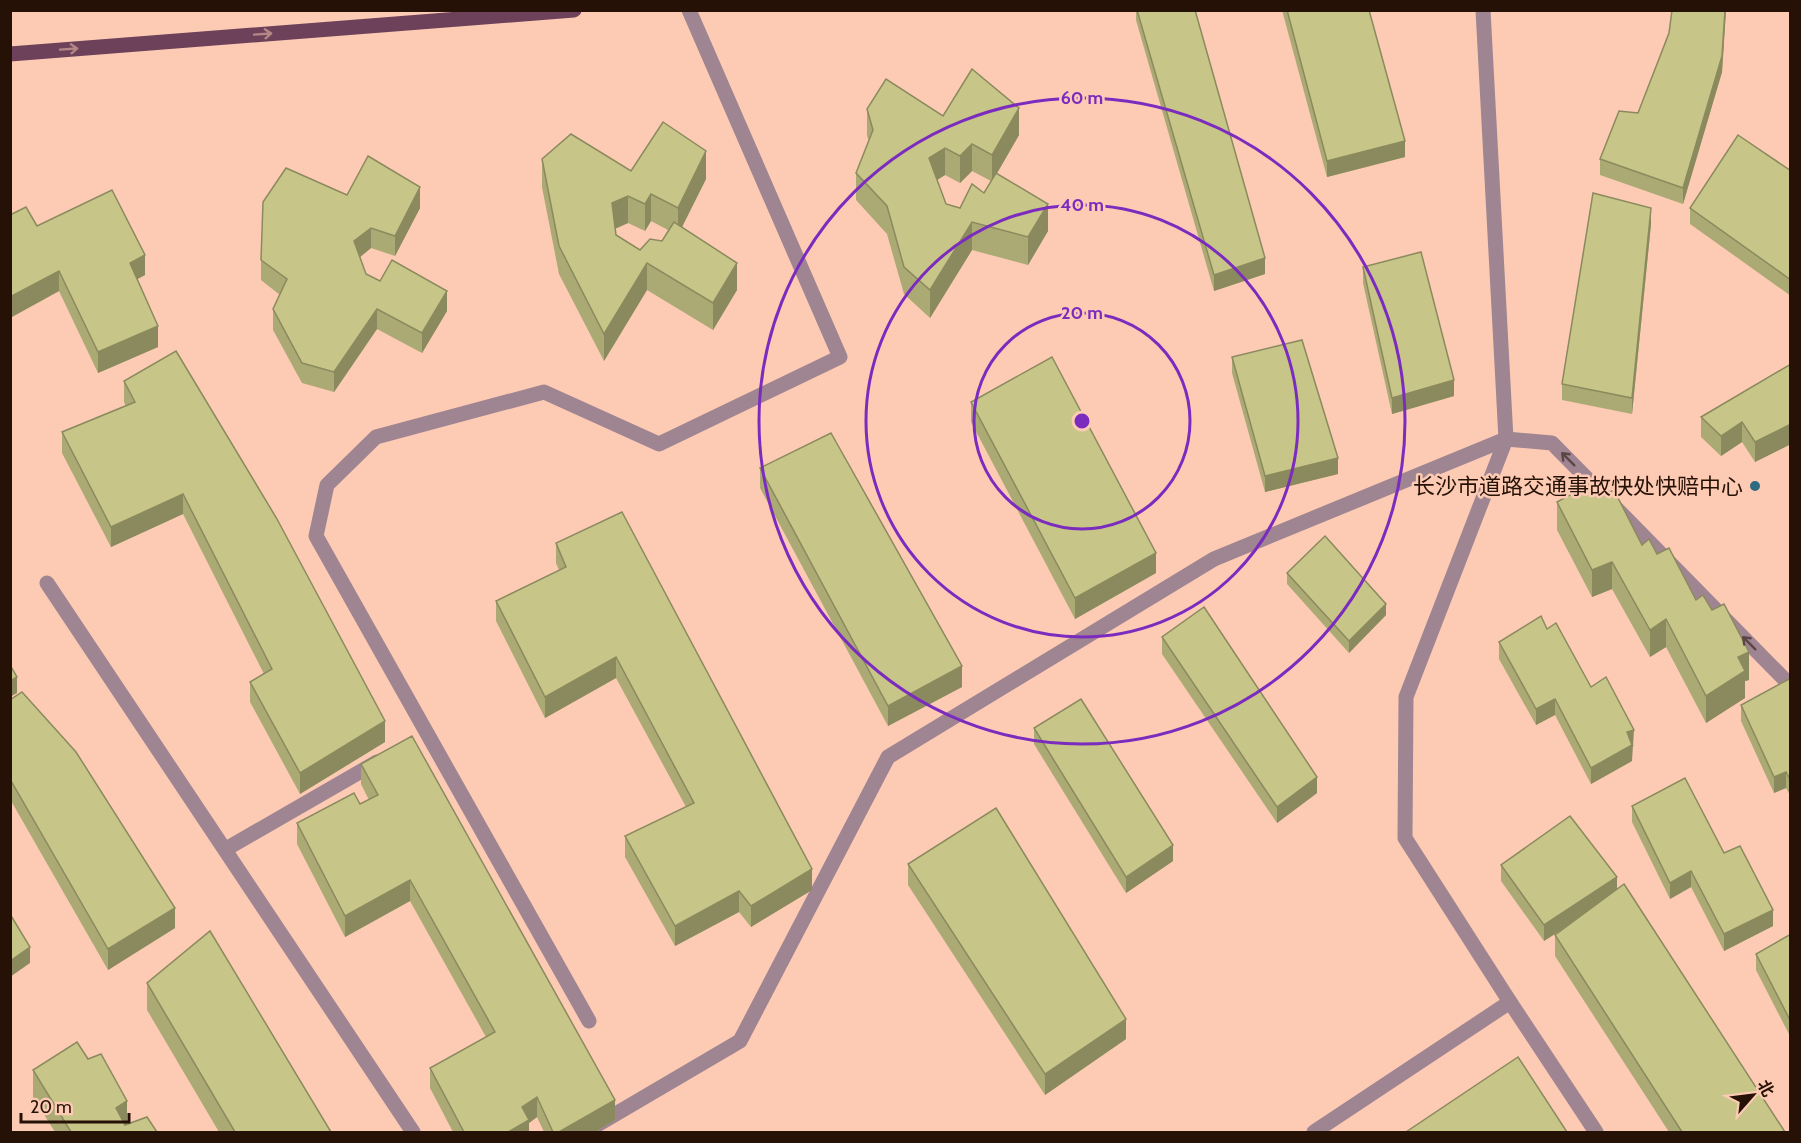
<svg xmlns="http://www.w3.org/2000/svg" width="1801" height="1143" font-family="Cabin,'Noto Sans SC',sans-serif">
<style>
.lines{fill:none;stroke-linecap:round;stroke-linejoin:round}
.service{stroke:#9f8592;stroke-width:15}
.minor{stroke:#9f8592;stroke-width:15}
.tertiary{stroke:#9f8592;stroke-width:15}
.primary{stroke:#6d4159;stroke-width:15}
.wall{fill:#aba974;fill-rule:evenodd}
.shaded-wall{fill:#8b8a5e}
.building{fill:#c7c587;stroke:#8b8a5e;stroke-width:1.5}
.oneway{stroke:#b58686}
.oneway2{stroke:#5c4545}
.ring{fill:none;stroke:#7b2cbf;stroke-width:3}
.poi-dot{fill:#2e6a81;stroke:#fdcbb4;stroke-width:2}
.labels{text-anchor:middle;stroke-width:5;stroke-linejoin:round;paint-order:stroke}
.poi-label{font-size:22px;fill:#261106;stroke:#fdcbb4;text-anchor:end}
.centre{fill:#7b2cbf;stroke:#fdcbb4;stroke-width:3}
.ring-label{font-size:18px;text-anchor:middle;font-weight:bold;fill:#7b2cbf;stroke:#fdcbb4;stroke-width:5;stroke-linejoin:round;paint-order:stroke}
</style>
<rect width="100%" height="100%" fill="#fdcbb4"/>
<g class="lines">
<g class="service">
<path d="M1506,439L1406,697L1405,838L1510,1002L1596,1132"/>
<path d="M1314,1132L1510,1002"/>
</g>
<g class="minor">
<path d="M47,583L413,1132"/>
<path d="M226,849L377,762"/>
<path d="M589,1021L316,536L327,485L376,437L544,392L659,444L840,357L689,10"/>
<path d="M585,1132L740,1041L888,757L1214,559L1506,439L1552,443L1790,685"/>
</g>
<path class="tertiary" d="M1483,10L1506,439"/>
<path class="primary" d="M10,54L574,10"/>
</g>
<g class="wall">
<path d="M1136,10H1195L1265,274L1214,291L1136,20Z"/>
<path d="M1282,10H1369L1405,157L1327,177Z"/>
<path d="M1672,10H1726L1722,72L1683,204L1600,175V159L1638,113L1669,33Z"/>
<path d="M867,109L943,116L1019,135L997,173L1048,231L1028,265L972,250L930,318L904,294L887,234L856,200V173L869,141L867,136ZM972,171L991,181L984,193L960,208L946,204L937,180L945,175L960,183Z"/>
<path d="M542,159L631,171L706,179L682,227L737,290L713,330L647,290L604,361L559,274L542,187ZM651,221L668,230L662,241L640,250L616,235L615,229L628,223L645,231Z"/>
<path d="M1791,171V296L1690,224V208Z"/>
<path d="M347,195L420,208L395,256L371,248L360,257L366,274L447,311L422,353L377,329L334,392L302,383L273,330V309L280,295L261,280V260Z"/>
<path d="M10,215L37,226L145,275L137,279L158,347L98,373L59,291L10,318Z"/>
<path d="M1651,224L1632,414L1562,400V384Z"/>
<path d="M1363,267L1454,396L1392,414L1363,283Z"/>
<path d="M1232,357L1338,474L1265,492L1232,373Z"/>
<path d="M1791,364V444L1755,462L1742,442L1721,456L1701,437V417Z"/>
<path d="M124,381L385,742L300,794L250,702V682L264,674L183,514L111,547L62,453V432L126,406L124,402Z"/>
<path d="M971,402L1156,573L1075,619L971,422Z"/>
<path d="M760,468L962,687L888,726L760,488Z"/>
<path d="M1602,496L1642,545L1657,554L1696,600L1749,680L1745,681V698L1706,723L1666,647L1650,657L1612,589L1592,597L1557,530V502Z"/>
<path d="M556,543L812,890L751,927L739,912L675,946L625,857V836L686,807L616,678L545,718L496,621V601L559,570L556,563Z"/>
<path d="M1287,573L1386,615L1349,653L1287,584Z"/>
<path d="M1547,629L1591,687L1634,746H1632V761L1591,784L1555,715L1536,725L1499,659V642Z"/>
<path d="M1162,637L1317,793L1277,823L1162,654Z"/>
<path d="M1791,678V797L1786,788L1774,793L1741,721V705Z"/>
<path d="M10,700L175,928L108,970L10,799Z"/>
<path d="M1034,728L1173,861L1126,893L1034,744Z"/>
<path d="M361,764L615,1120L595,1132H544L537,1117L529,1123V1132H453L430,1088V1068L486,1037L410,901L345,937L297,844V823L360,804L369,800L361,784Z"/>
<path d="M1632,806L1724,853L1773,926L1724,951L1691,887L1670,899L1632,822Z"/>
<path d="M908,864L1126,1039L1045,1095L908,885Z"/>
<path d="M1501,865L1617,890L1785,1132H1669L1555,956V935L1575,921L1544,941L1501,881Z"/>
<path d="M1791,934V1038L1756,970V954Z"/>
<path d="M147,983L331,1132H219L147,1010Z"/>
<path d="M88,1059L127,1124L157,1132H55L33,1097V1070Z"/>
</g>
<g class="shaded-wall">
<path d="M1725,10H1726L1722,72L1683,204V188Z"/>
<path d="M1019,108V135L992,182V155Z"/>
<path d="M1405,141V157L1327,177V161Z"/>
<path d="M972,144V171L960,183V156Z"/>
<path d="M945,148V175L929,185V158Z"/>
<path d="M706,151V179L678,235V208Z"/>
<path d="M420,187V208L395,256V236Z"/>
<path d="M651,194V221L645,231V204Z"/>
<path d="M628,196V223L612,230V203Z"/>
<path d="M1048,204V231L1028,265V237Z"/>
<path d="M1651,208V224L1632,414V398Z"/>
<path d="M972,222V250L930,318V290Z"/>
<path d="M371,228V248L354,262V241Z"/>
<path d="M145,255V275L130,283V263Z"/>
<path d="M1265,258V274L1214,291V275Z"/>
<path d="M647,263V290L604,361V334Z"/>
<path d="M737,263V290L713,330V303Z"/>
<path d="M59,271V291L10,318V297Z"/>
<path d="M447,291V311L422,353V333Z"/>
<path d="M377,309V329L334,392V372Z"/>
<path d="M158,326V347L98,373V352Z"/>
<path d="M1454,380V396L1392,414V398Z"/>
<path d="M12,391V403L10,404V392Z"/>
<path d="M1742,422V442L1721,456V436Z"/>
<path d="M1791,424V444L1755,462V442Z"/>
<path d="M1338,458V474L1265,492V476Z"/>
<path d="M183,494V514L111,547V527Z"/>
<path d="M1156,553V573L1075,619V598Z"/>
<path d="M1612,562V589L1592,597V570Z"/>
<path d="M1386,604V615L1349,653V641Z"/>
<path d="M1666,619V647L1650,657V630Z"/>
<path d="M1749,652V680L1745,681V698L1706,723V696L1738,657Z"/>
<path d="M616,657V678L545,718V697Z"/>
<path d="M962,666V687L888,726V706Z"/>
<path d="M17,677V693L10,697V681Z"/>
<path d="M1555,699V715L1536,725V709Z"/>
<path d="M385,721V742L300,794V773Z"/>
<path d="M1634,730L1632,761L1591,784V768L1627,732Z"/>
<path d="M1786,772V788L1774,793V777Z"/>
<path d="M1317,777V793L1277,823V807Z"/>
<path d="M1173,845V861L1126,893V877Z"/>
<path d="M812,869V890L751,927V906Z"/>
<path d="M1691,871V887L1670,899V883Z"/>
<path d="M1617,877V893L1544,941V925Z"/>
<path d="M410,880V901L345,937V916Z"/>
<path d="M739,891V912L675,946V926Z"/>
<path d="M175,908V928L108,970V949Z"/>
<path d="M1773,910V926L1724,951V934Z"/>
<path d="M30,947V963L10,977V961Z"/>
<path d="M1126,1019V1039L1045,1095V1074Z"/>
<path d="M537,1097V1117L529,1123V1132H508L522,1107Z"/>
<path d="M615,1100V1120L595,1132H559Z"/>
<path d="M127,1101V1128L116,1108Z"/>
</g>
<g class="building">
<path d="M1137,10H1195L1265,258L1214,275Z"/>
<path d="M1287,10H1369L1405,141L1327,161Z"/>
<path d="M1672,10H1725L1722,56L1683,188L1600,159L1619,111L1638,113L1669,33Z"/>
<path d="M972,69L1019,108L992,155L972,144L960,156L945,148L929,158L946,204L960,208L972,184L984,193L996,173L1048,204L1028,237L972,222L930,290L904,267L887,206L856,173L873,130L867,109L886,79L943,116Z"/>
<path d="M663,122L706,151L678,208L651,194L645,204L628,196L612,203L616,235L640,250L650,239L662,241L674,222L737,263L713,303L647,263L604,334L559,246L542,159L571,134L631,171Z"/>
<path d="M1738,135L1791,171V280L1690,208Z"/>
<path d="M368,156L420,187L395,236L371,228L354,241L366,274L380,281L392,260L447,291L422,333L377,309L334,372L302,363L273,309L287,279L261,260L263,202L286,168L347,195Z"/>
<path d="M112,190L145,255L130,263L158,326L98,352L59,271L10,297V215L26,207L37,226Z"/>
<path d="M1593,193L1651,208L1632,398L1562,384Z"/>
<path d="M1421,252L1454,380L1392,398L1363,267Z"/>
<path d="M1302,340L1338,458L1265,476L1232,357Z"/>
<path d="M176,351L277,519L385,721L300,773L250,682L272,669L183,494L111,527L62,432L135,402L124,381Z"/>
<path d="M1052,357L1156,553L1075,598L971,402Z"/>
<path d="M1791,364V424L1755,442L1742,422L1721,436L1701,417Z"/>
<path d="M831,433L962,666L888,706L760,468Z"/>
<path d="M1596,480L1602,496L1614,490L1642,545L1649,539L1657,554L1669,548L1696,600L1703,595L1712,610L1724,604L1749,652L1738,657L1745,671L1706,696L1666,619L1650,630L1612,562L1592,570L1557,502Z"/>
<path d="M622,512L812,869L751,906L739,891L675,926L625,836L694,803L616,657L545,697L496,601L566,567L556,543Z"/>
<path d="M1325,536L1386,604L1349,641L1287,573Z"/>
<path d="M1204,607L1317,777L1277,807L1162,637Z"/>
<path d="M1541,616L1547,629L1556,623L1591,687L1606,677L1634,730L1627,732L1632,745L1591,768L1555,699L1536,709L1499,642Z"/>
<path d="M10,665L17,677L10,681Z"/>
<path d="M1791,678V781L1786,772L1774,777L1741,705Z"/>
<path d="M22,692L76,752L175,908L108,949L10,779V700Z"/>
<path d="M1081,699L1173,845L1126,877L1034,728Z"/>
<path d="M412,736L615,1100L559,1132H553L537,1097L522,1107L529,1120L508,1132H464L430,1068L495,1032L410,880L345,916L297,823L354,793L360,804L378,795L361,764Z"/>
<path d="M1685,778L1724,853L1740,846L1773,910L1724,934L1691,871L1670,883L1632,806Z"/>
<path d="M996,808L1126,1019L1045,1074L908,864Z"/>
<path d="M1570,816L1617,877L1544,925L1501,865Z"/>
<path d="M1624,884L1785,1132H1682L1555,935Z"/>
<path d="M10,914L30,947L10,961Z"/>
<path d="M210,931L331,1132H235L147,983Z"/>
<path d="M1791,934V1022L1756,954Z"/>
<path d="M77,1042L88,1059L101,1054L127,1101L116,1108L125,1125L147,1117L157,1132H71L33,1070Z"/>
<path d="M1518,1057L1567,1132H1406Z"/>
</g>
<defs><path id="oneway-shaft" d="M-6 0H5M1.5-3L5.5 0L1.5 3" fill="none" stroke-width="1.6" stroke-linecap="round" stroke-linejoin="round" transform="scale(1.5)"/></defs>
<g class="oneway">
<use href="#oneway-shaft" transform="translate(263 34) rotate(-4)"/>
<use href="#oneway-shaft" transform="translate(69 49) rotate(-4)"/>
</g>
<g class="oneway2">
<use href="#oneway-shaft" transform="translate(1568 459) rotate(-135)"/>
<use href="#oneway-shaft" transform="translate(1749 643) rotate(-135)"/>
</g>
<g class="ring">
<circle cx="1082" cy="421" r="108"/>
<circle cx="1082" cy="421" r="216"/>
<circle cx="1082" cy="421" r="323"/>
</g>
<circle class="poi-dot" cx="1755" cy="486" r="6"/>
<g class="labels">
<g class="poi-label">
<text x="1743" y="494">长沙市道路交通事故快处快赔中心</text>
</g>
</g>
<circle cx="1082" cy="421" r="9" class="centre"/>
<g class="ring-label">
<text x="1082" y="104">60 m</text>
<text x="1082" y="211">40 m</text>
<text x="1082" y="319">20 m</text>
</g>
<rect width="1801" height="1143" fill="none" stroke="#261106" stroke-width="24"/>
<g transform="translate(1753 1095) rotate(62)" stroke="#fdcbb4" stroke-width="4.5" paint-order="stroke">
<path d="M0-4.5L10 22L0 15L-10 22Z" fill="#261106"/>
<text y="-9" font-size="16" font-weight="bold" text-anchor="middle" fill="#261106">北</text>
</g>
<path d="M21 1113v9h108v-9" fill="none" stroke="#261106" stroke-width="3"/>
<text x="30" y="1113" font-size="18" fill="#261106" stroke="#fdcbb4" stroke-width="4.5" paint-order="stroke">20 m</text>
</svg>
